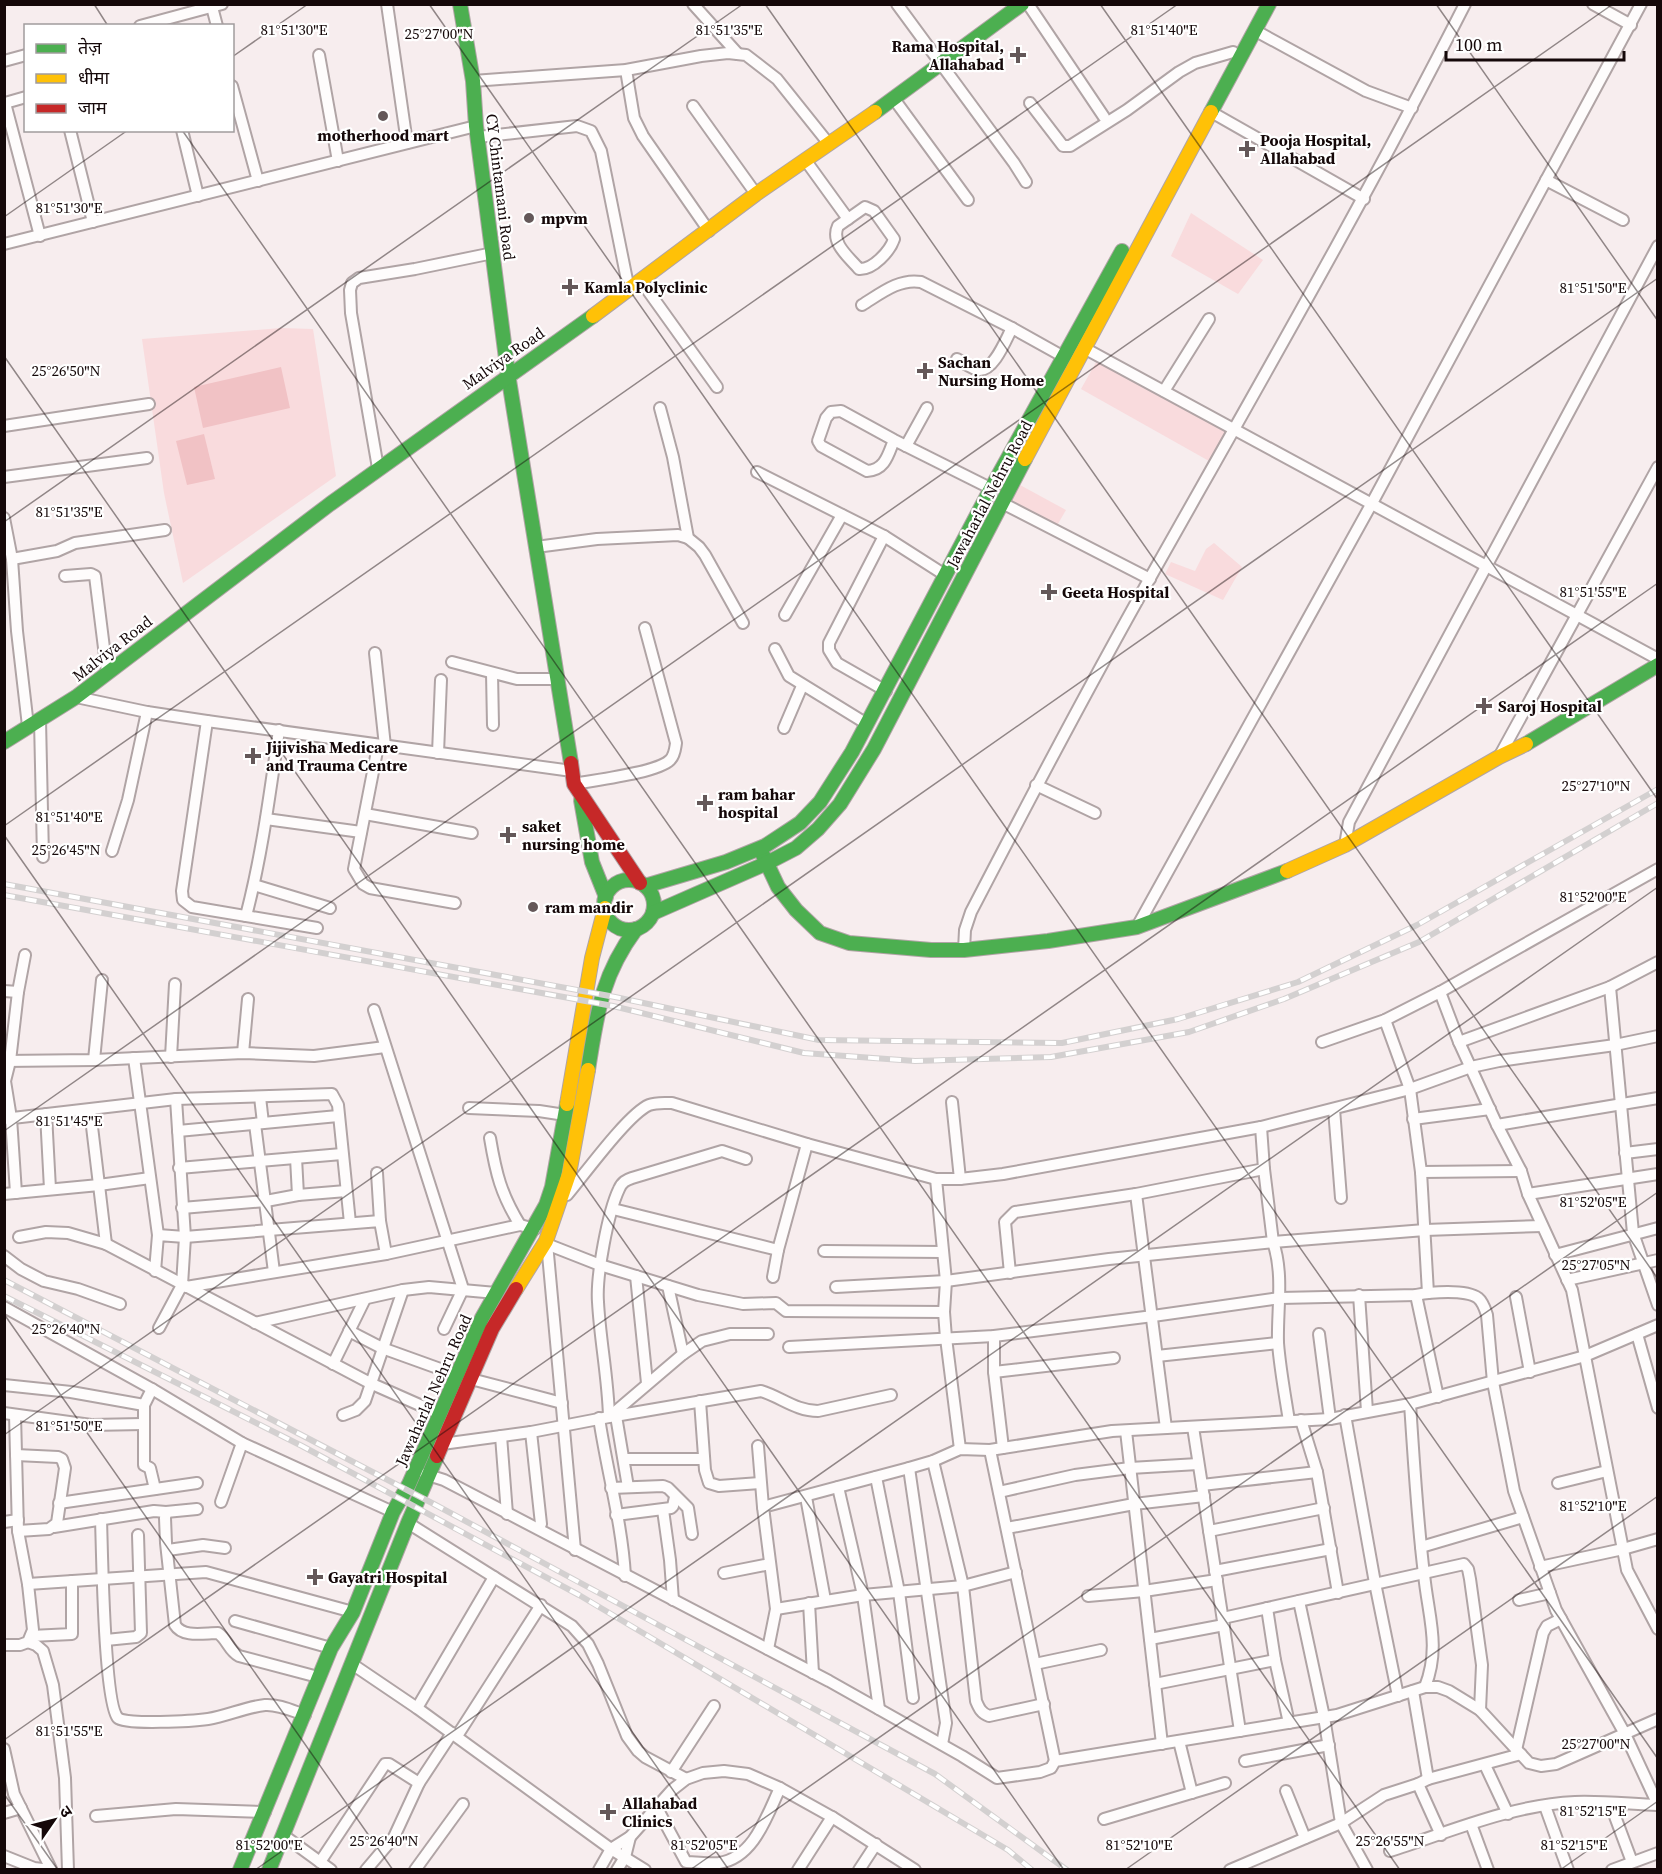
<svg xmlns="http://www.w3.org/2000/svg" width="1662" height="1874" font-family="'Source Serif 4','Noto Sans Devanagari',serif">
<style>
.green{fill:#f9dbdd}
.water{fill:#f1c2c5}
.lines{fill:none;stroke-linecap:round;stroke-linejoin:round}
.street-casing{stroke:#b0a4a5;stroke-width:14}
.fast-casing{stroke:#b0a4a5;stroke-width:16}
.slow-casing{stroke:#b0a4a5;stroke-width:16}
.jam-casing{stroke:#b0a4a5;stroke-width:16}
.street{stroke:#fefcfc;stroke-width:10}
.fast{stroke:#4caf50;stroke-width:14}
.slow{stroke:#ffc107;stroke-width:14}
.jam{stroke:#c62828;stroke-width:14}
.rail-casing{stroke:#d3d0d0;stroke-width:6}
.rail{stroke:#fff;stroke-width:4;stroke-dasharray:11;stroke-linecap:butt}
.ticks{fill:none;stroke:#150809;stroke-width:1.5;stroke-opacity:0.45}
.poi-dot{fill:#645859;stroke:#fff;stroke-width:2}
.labels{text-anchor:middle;stroke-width:4.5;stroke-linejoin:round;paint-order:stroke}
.poi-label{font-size:16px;font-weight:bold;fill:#150809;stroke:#fff;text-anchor:start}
.street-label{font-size:16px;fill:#150809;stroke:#fff}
.ticks-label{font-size:15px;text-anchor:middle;fill:#150809;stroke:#fff;stroke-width:4.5;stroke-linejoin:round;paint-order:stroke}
</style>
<rect width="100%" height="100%" fill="#f7edee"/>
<g class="green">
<path d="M1191,213L1263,260L1238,294L1171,256Z"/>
<path d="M281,328L313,329L336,476L183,583L164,493L142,339Z"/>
<path d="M1099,357L1227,428L1209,461L1081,389Z"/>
<path d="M1020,485L1066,510L1055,529L1010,504Z"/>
<path d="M1214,543L1242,567L1223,600L1165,574L1171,562L1195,571L1206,549Z"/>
</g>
<g class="water">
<path d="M281,367L290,408L203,428L194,387Z"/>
<path d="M204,434L215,479L187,485L176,441Z"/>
</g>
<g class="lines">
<defs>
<g id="street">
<path d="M387,4L407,143"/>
<path d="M693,4L738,54"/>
<path d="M897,4L1014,163L1026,182"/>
<path d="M1028,4L1104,117"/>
<path d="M1593,4L1631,25"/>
<path d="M212,7L217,26"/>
<path d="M140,26L222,4"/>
<path d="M1256,31L1366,91L1412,108"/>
<path d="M319,55L338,161"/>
<path d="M4,61L26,55"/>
<path d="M626,70L634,118L643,136L709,231"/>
<path d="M473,81L626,70L701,56L728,53L746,55L777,79L829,144"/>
<path d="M232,86L258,181"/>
<path d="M26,97L5,103L40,236"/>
<path d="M894,99L968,200"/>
<path d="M1030,103L1063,146H1070L1127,110L1179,72L1195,63L1233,52"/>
<path d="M693,106L756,194"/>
<path d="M1213,113L1364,199"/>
<path d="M70,130L93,222"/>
<path d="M182,130L198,196"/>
<path d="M478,137L577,126L591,131L601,151L629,290"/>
<path d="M806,161L848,219"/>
<path d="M1546,180L1623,220"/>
<path d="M865,207L874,211L894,239C890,251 873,270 859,269C849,257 830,243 838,226Z"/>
<path d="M4,244L476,126"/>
<path d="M641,281L717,387"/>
<path d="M862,305C880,294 899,278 921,282L1012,328L1064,357"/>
<path d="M1084,348L1658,659"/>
<path d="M957,359C963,362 972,369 979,370C994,371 1006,339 1012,328"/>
<path d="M1164,391L1209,319"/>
<path d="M660,408L673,457L688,538L699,547L705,555L743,623"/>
<path d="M4,426L149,404"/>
<path d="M894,440C888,455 885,470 867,471L821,446L818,441L826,418L831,412L841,411L894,440L992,489"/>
<path d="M906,446L927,408"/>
<path d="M378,468L351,313L350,290L352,283L359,278L415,269L493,253"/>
<path d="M757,472L884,536L945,575"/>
<path d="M4,477L147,458"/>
<path d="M1002,503L1150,579"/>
<path d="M4,518L12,559L17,631L28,726"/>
<path d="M884,536L829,643V650L837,663L886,691"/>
<path d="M536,547L597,539L678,535L688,538"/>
<path d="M12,559L57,551L75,543L165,530"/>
<path d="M65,576L91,574L95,576L107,672"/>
<path d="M785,615L842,515"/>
<path d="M775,649L789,676L867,724"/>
<path d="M375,653L385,746"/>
<path d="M452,662L517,679H557"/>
<path d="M492,673L493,725"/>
<path d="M76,697L147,712L207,721L572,771"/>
<path d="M40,720L43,857"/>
<path d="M207,721L182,891L183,900L192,907L317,928"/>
<path d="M784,728L802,686"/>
<path d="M378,746L354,869L363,884L370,888L455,903"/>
<path d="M438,753L441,680"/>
<path d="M1499,757L1658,467"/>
<path d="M574,784C594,780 657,773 670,760C675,755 675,749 676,743L645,628"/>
<path d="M1036,785L1095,813"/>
<path d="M365,814L472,833"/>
<path d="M266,819L361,832"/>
<path d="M1345,845L1349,822L1658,246"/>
<path d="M112,851L128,800L147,712"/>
<path d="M254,885L330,908"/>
<path d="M246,916C262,855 270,792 279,730"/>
<path d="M1137,927L1372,503L1641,4"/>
<path d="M964,950L965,930L971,912C1029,800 1088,688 1150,578C1257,388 1366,199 1465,4"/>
<path d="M1610,987L1633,1233L1658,1305"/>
<path d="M4,991L18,992"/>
<path d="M1440,992L1459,1042L1497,1125L1521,1171L1528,1194L1572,1290L1627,1570L1658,1629"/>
<path d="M374,1010L463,1289L444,1329"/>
<path d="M1385,1020L1410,1089L1421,1172L1521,1171"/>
<path d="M1322,1042L1385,1020L1440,992L1658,869"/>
<path d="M1459,1042L1610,987L1658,962"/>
<path d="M243,1053L248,999"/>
<path d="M171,1057L175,984"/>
<path d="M134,1058L158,1235"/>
<path d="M94,1060L102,980"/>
<path d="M4,1061L94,1060L243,1053L314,1056L385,1047"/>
<path d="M260,1097L263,1123"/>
<path d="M952,1102L960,1179"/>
<path d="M469,1108L539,1111L565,1115"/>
<path d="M1334,1109L1341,1198"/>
<path d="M90,1110L99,1185L150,1178"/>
<path d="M46,1114L50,1189"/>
<path d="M4,1119L176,1099L332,1094L338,1105L350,1223"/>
<path d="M1413,1119L1490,1109"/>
<path d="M255,1124L274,1272"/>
<path d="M1497,1125L1658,1098"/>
<path d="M1261,1127L1264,1169L1273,1242C1284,1274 1277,1310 1278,1343C1280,1369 1285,1395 1289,1421"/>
<path d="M178,1131L338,1116"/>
<path d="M490,1138C496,1174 501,1194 520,1225"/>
<path d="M1625,1153L1658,1149"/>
<path d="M296,1158L298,1195"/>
<path d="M746,1159L722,1151L632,1178C626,1180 622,1182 619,1189C608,1212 596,1276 598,1302C600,1340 608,1378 609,1417L761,1391C781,1397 796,1411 818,1411L891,1395"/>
<path d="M179,1168L342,1154"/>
<path d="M1421,1172L1428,1293"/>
<path d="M377,1173L380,1221"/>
<path d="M936,1179L946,1281L944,1312L946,1338L960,1449"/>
<path d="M16,1193L11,1118L5,1081L10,1061L18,992L25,955"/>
<path d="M4,1194L99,1185L106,1244"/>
<path d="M1136,1194L1166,1428"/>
<path d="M1528,1194L1658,1174"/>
<path d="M567,1195C584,1175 628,1114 649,1105C656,1102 665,1103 672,1103L807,1144L936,1179H960L1003,1174L1261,1127L1410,1089L1471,1067L1499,1061L1615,1045L1658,1036"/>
<path d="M182,1208L266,1201L298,1195L346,1191"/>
<path d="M613,1209L778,1250"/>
<path d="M19,1237L46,1232L68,1233L106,1244L370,1383L440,1414"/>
<path d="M547,1243L575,1550"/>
<path d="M549,1245L600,1265L698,1295L743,1304L776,1303L786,1311L944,1312"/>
<path d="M824,1251L943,1252"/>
<path d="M1555,1255L1658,1228"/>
<path d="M4,1256L21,1269L44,1281L78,1289L120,1304"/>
<path d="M155,1271L158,1235L185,1237L380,1221L386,1254"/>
<path d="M1010,1273L1005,1222L1015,1212L1136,1194L1264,1169"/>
<path d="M636,1276L647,1383"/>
<path d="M773,1277L778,1250L807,1144"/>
<path d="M1567,1280L1658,1260"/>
<path d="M668,1286L683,1354"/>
<path d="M186,1287L386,1254L520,1225L535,1229"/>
<path d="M836,1287L946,1281L1109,1259L1273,1242L1425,1230L1542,1226"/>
<path d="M1359,1295L1367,1411"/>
<path d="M1416,1295L1438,1397"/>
<path d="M1516,1297L1530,1372"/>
<path d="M4,1307L152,1389L242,1443L393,1512"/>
<path d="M255,1323L403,1290L429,1287L496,1293"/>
<path d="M159,1328L182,1285L185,1237L176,1099"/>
<path d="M349,1331L382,1348L457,1375"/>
<path d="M1319,1334L1330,1419"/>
<path d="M1637,1334L1658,1408"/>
<path d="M994,1336V1372L1003,1448"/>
<path d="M789,1347L994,1336L1153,1316L1280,1298L1416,1295C1430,1292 1466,1289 1478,1298C1483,1302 1485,1309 1487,1315L1493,1382L1514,1491L1556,1610L1625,1734L1658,1805"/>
<path d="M1157,1356L1278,1343"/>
<path d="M333,1364L365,1299"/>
<path d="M994,1372L1114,1358"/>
<path d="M471,1379L562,1403"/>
<path d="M4,1385L71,1392L144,1405"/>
<path d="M152,1389L144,1405V1465L150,1468L155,1489"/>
<path d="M700,1401L705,1470L709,1483L719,1486L760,1483"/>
<path d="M1410,1404C1414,1461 1417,1518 1424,1574C1428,1616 1441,1646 1425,1687"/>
<path d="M4,1413L91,1425L143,1424"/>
<path d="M343,1415L356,1410L365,1401L403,1290"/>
<path d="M1345,1415L1375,1583L1398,1696"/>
<path d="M616,1416L628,1487"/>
<path d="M599,1418C607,1471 622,1523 625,1576"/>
<path d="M1193,1427L1240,1731"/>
<path d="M1126,1431L1162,1744"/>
<path d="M531,1432L541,1524"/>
<path d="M501,1436L507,1514"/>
<path d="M442,1444L531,1432L609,1417L683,1354L702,1341L730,1334H768"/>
<path d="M758,1446L763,1507"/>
<path d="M990,1450L1055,1761"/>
<path d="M16,1455L58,1457L62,1459L65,1468L57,1523L49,1529L18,1531"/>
<path d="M624,1459H704"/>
<path d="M933,1461L963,1586L976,1701C979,1708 981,1713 989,1716L1044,1704"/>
<path d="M909,1468L946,1723L942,1744"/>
<path d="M1317,1472L1338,1593"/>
<path d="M425,1474L444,1480L829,1681L962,1756L997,1778L1040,1772L1051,1768L1055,1761L1337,1715L1425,1687H1438L1449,1691L1480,1710L1529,1763L1541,1766L1556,1764L1658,1719"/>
<path d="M876,1477L899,1592L913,1698"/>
<path d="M1558,1483L1607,1471"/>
<path d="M1202,1485L1317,1472L1301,1420"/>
<path d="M838,1487L863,1595L879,1709"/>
<path d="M611,1488L663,1486L668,1488L688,1508L692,1534"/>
<path d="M999,1492L1075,1475L1130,1468L1198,1464"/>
<path d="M806,1497L825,1600"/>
<path d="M221,1502L242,1443"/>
<path d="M59,1503L197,1483"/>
<path d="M663,1510L670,1560L673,1600"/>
<path d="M166,1512L165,1518L166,1543L175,1625C183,1638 204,1633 218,1633C227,1639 229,1651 239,1656L318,1677"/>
<path d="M616,1515L671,1508L673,1506L675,1497"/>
<path d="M101,1519C102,1547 104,1704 118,1718C125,1725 194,1721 208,1719C227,1716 246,1707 265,1705C278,1704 293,1711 305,1715"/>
<path d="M4,1522L18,1520"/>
<path d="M408,1523L572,1626L588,1644L598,1664L627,1736L638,1751L645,1757L686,1779"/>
<path d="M54,1527L154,1511L166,1512L197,1509"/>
<path d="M1007,1528L1134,1504L1204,1496"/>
<path d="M1209,1531L1324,1508"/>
<path d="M1421,1547L1523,1517"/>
<path d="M168,1550L203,1545L225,1548"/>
<path d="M1540,1567L1623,1549L1658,1539"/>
<path d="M1215,1571L1331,1549"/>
<path d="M724,1573L770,1564"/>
<path d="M28,1584L206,1572L353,1612"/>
<path d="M1088,1596L1144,1591L1217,1580"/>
<path d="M1519,1600L1550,1593"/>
<path d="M1299,1601L1324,1717L1341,1823L1367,1870"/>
<path d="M809,1603L813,1673"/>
<path d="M1267,1608L1275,1660L1289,1723"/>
<path d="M776,1609L863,1595L963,1586L1016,1572"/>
<path d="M1223,1618L1464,1564L1468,1569L1470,1579L1482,1665L1480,1710"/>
<path d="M235,1621L331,1648"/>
<path d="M31,1636L72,1634V1581"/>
<path d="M1150,1639L1224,1625"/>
<path d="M106,1640L136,1637L141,1633L138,1535"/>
<path d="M28,1642L36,1645L43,1651L53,1685L65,1778L68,1870"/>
<path d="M4,1645H20L28,1642L33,1630L28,1584L18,1531L15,1415"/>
<path d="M768,1649L776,1609L763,1507L909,1468L933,1461L960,1449L990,1450L1112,1431L1330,1419L1410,1404L1585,1356L1658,1325"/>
<path d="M352,1664L417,1708L611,1849L645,1870"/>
<path d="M1035,1664L1101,1650"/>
<path d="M1155,1684L1275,1660"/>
<path d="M1413,1691L1428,1779"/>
<path d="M417,1708L494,1577"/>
<path d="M457,1736L541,1605"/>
<path d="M1179,1741L1192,1793"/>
<path d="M4,1749L14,1794L51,1869"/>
<path d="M1516,1750L1543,1633L1547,1626L1561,1619"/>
<path d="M1245,1761L1329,1745"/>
<path d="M1485,1765L1508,1814"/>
<path d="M671,1772L714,1706"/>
<path d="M1418,1784L1441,1835"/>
<path d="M1286,1791L1305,1838"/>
<path d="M1610,1803L1632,1862"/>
<path d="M1545,1806L1568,1870"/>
<path d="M657,1808L686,1862C697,1862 709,1864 719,1863C754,1858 767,1815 780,1788"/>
<path d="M4,1813L21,1808"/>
<path d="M96,1816L176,1809L265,1812"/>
<path d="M1104,1819L1225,1783"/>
<path d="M1471,1824L1488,1870"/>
<path d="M283,1835L331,1870"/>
<path d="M1390,1851C1449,1832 1511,1805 1575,1802C1602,1801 1630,1804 1657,1805"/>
<path d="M4,1856L34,1868L51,1870"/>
<path d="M320,1862L385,1764H389L419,1783"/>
<path d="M366,1870L394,1837L419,1783L452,1733"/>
<path d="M415,1870L463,1804"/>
<path d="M599,1870L611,1849L630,1837L672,1790L686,1779L703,1773L724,1771L748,1774L780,1788L832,1817L915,1870"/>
<path d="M617,1870L625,1857L630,1837"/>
<path d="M798,1870L832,1817"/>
<path d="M859,1870L876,1844"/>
<path d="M1230,1870L1341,1823L1384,1795L1418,1784L1428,1779L1521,1754"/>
<path d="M1612,1870L1658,1853"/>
</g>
<g id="fast">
<path d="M460,4L473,81L476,126L508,374L571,763"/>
<path d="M875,112L1022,4"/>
<path d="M1211,112L1269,4"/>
<path d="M4,742L76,697L330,504L593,316"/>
<path d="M1526,744L1658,665"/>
<path d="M581,800L592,862L606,897"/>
<path d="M762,853L778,887L796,910L820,933L849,943L931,950H964L1048,941L1137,927L1287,871"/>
<circle cx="629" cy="905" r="25"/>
<path d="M645,886L726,862L765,846L800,823L820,802L852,752L987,496L1122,251"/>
<path d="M653,913L767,863L796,848L818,829L840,804L874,749L1025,459"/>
<path d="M588,1070C597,1014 601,976 636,929"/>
<path d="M240,1870L331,1648L353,1612L393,1512L409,1484L482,1318L546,1205L552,1187L567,1104"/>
<path d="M269,1870L408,1523L437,1456"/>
</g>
<g id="slow">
<path d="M593,316L756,194L875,112"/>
<path d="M1025,459L1211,112"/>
<path d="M1287,871L1345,845L1499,757L1526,744"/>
<path d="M567,1104L592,958L605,908"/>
<path d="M516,1289L546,1241L569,1174L588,1070"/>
</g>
<g id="jam">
<path d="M571,763L574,784L640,883"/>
<path d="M437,1456L492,1329L516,1289"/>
</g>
</defs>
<use href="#street" class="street-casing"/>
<use href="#fast" class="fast-casing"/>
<use href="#slow" class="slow-casing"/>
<use href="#jam" class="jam-casing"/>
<use href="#street" class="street"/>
<use href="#fast" class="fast"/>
<use href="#slow" class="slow"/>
<use href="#jam" class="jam"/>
<defs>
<g id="rail">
<path d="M4,884L615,997L819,1040L1062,1043L1178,1019L1298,982L1417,925L1658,789"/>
<path d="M4,895L613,1006L804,1053L915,1061L1051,1057L1189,1032L1284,999L1419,942L1658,803"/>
<path d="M4,1280L432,1503L935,1774L1067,1870"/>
<path d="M4,1296L302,1446L579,1595L1008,1850L1032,1870"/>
</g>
</defs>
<use href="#rail" class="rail-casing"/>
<use href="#rail" class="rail"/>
</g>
<path class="ticks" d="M94,4L108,26M429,4L1658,1759M765,4L1658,1279M1100,4L1658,800M1436,4L1658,321M232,57L308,4M182,130L1400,1870M4,217L128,130M4,356L1064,1870M4,522L743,4M4,826L1178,4M4,835L729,1870M4,1131L1613,4M4,1314L393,1870M4,1435L1658,278M4,1740L1658,583M4,1794L58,1870M255,1870L1658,887M690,1870L1658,1192M1125,1870L1658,1496M1560,1870L1658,1801"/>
<g class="poi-dot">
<path d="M1015 46h6v6h6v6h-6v6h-6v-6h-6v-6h6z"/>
<circle cx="383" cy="116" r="6"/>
<path d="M1244 140h6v6h6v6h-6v6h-6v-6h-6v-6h6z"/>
<circle cx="529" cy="218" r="6"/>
<path d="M567 278h6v6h6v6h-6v6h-6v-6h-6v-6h6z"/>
<path d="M922 362h6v6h6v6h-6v6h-6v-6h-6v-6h6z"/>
<path d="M1046 583h6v6h6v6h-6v6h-6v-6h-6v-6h6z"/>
<path d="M1481 697h6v6h6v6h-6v6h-6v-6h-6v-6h6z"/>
<path d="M250 747h6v6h6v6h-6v6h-6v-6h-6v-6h6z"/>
<path d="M702 794h6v6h6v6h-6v6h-6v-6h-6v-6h6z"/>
<path d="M505 826h6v6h6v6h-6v6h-6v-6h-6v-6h6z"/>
<circle cx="533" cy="907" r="6"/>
<path d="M312 1568h6v6h6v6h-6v6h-6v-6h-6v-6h6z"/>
<path d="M605 1803h6v6h6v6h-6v6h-6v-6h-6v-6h6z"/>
</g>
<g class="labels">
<g class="poi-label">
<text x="1004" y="52" text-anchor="end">Rama Hospital,<tspan x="1004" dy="18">Allahabad</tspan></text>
<text x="383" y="141" text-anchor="middle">motherhood mart</text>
<text x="1260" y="146">Pooja Hospital,<tspan x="1260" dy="18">Allahabad</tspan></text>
<text x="541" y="224">mpvm</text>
<text x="584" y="293">Kamla Polyclinic</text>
<text x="938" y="368">Sachan<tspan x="938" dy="18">Nursing Home</tspan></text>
<text x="1062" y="598">Geeta Hospital</text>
<text x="1498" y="712">Saroj Hospital</text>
<text x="266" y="753">Jijivisha Medicare<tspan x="266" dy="18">and Trauma Centre</tspan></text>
<text x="718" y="800">ram bahar<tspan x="718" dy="18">hospital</tspan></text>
<text x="522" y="832">saket<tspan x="522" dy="18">nursing home</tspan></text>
<text x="545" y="913">ram mandir</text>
<text x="328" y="1583">Gayatri Hospital</text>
<text x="622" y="1809">Allahabad<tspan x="622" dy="18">Clinics</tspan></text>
</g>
<g class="street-label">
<text transform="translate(501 187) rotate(83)" y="6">CY Chintamani Road</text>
<text transform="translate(503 358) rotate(-35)" y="6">Malviya Road</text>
<text transform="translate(989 494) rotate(-62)" y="6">Jawaharlal Nehru Road</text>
<text transform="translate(112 648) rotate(-38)" y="6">Malviya Road</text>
<text transform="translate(433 1390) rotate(-66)" y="6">Jawaharlal Nehru Road</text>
</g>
</g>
<g class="ticks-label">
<text x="294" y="35">81°51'30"E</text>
<text x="729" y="35">81°51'35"E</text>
<text x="1164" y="35">81°51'40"E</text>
<text x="439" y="39">25°27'00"N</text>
<text x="69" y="213">81°51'30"E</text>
<text x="1593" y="293">81°51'50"E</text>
<text x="66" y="376">25°26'50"N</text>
<text x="69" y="517">81°51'35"E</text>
<text x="1593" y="597">81°51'55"E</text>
<text x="1596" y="791">25°27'10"N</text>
<text x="69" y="822">81°51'40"E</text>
<text x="66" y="855">25°26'45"N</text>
<text x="1593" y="902">81°52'00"E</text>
<text x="69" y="1126">81°51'45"E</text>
<text x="1593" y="1207">81°52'05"E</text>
<text x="1596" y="1270">25°27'05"N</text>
<text x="66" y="1334">25°26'40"N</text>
<text x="69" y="1431">81°51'50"E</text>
<text x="1593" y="1511">81°52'10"E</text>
<text x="69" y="1736">81°51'55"E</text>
<text x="1596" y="1749">25°27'00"N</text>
<text x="1593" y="1816">81°52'15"E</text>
<text x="384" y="1846">25°26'40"N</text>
<text x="1390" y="1846">25°26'55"N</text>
<text x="269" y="1850">81°52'00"E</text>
<text x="704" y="1850">81°52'05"E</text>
<text x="1139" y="1850">81°52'10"E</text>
<text x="1574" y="1850">81°52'15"E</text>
</g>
<rect width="1662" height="1874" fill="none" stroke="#150809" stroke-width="12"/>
<rect x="24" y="24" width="210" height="108" fill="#ffffff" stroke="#a19c9d" stroke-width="1.5"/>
<rect x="36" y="44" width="30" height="9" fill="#4caf50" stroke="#a19c9d" stroke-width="1.5"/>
<text x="78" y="54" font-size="18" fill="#150809">तेज़</text>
<rect x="36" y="74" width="30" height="9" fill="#ffc107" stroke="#a19c9d" stroke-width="1.5"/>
<text x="78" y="84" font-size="18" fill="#150809">धीमा</text>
<rect x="36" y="104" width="30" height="9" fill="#c62828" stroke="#a19c9d" stroke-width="1.5"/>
<text x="78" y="114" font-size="18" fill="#150809">जाम</text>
<g transform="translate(54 1820) rotate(55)" stroke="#ffffff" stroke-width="4.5" paint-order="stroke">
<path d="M0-4.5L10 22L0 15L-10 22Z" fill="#150809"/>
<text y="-9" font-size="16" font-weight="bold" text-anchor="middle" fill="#150809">उ</text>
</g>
<path d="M1446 51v9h178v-9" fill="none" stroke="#150809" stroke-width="3"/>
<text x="1455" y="51" font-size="18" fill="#150809" stroke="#ffffff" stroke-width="4.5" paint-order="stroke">100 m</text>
</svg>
